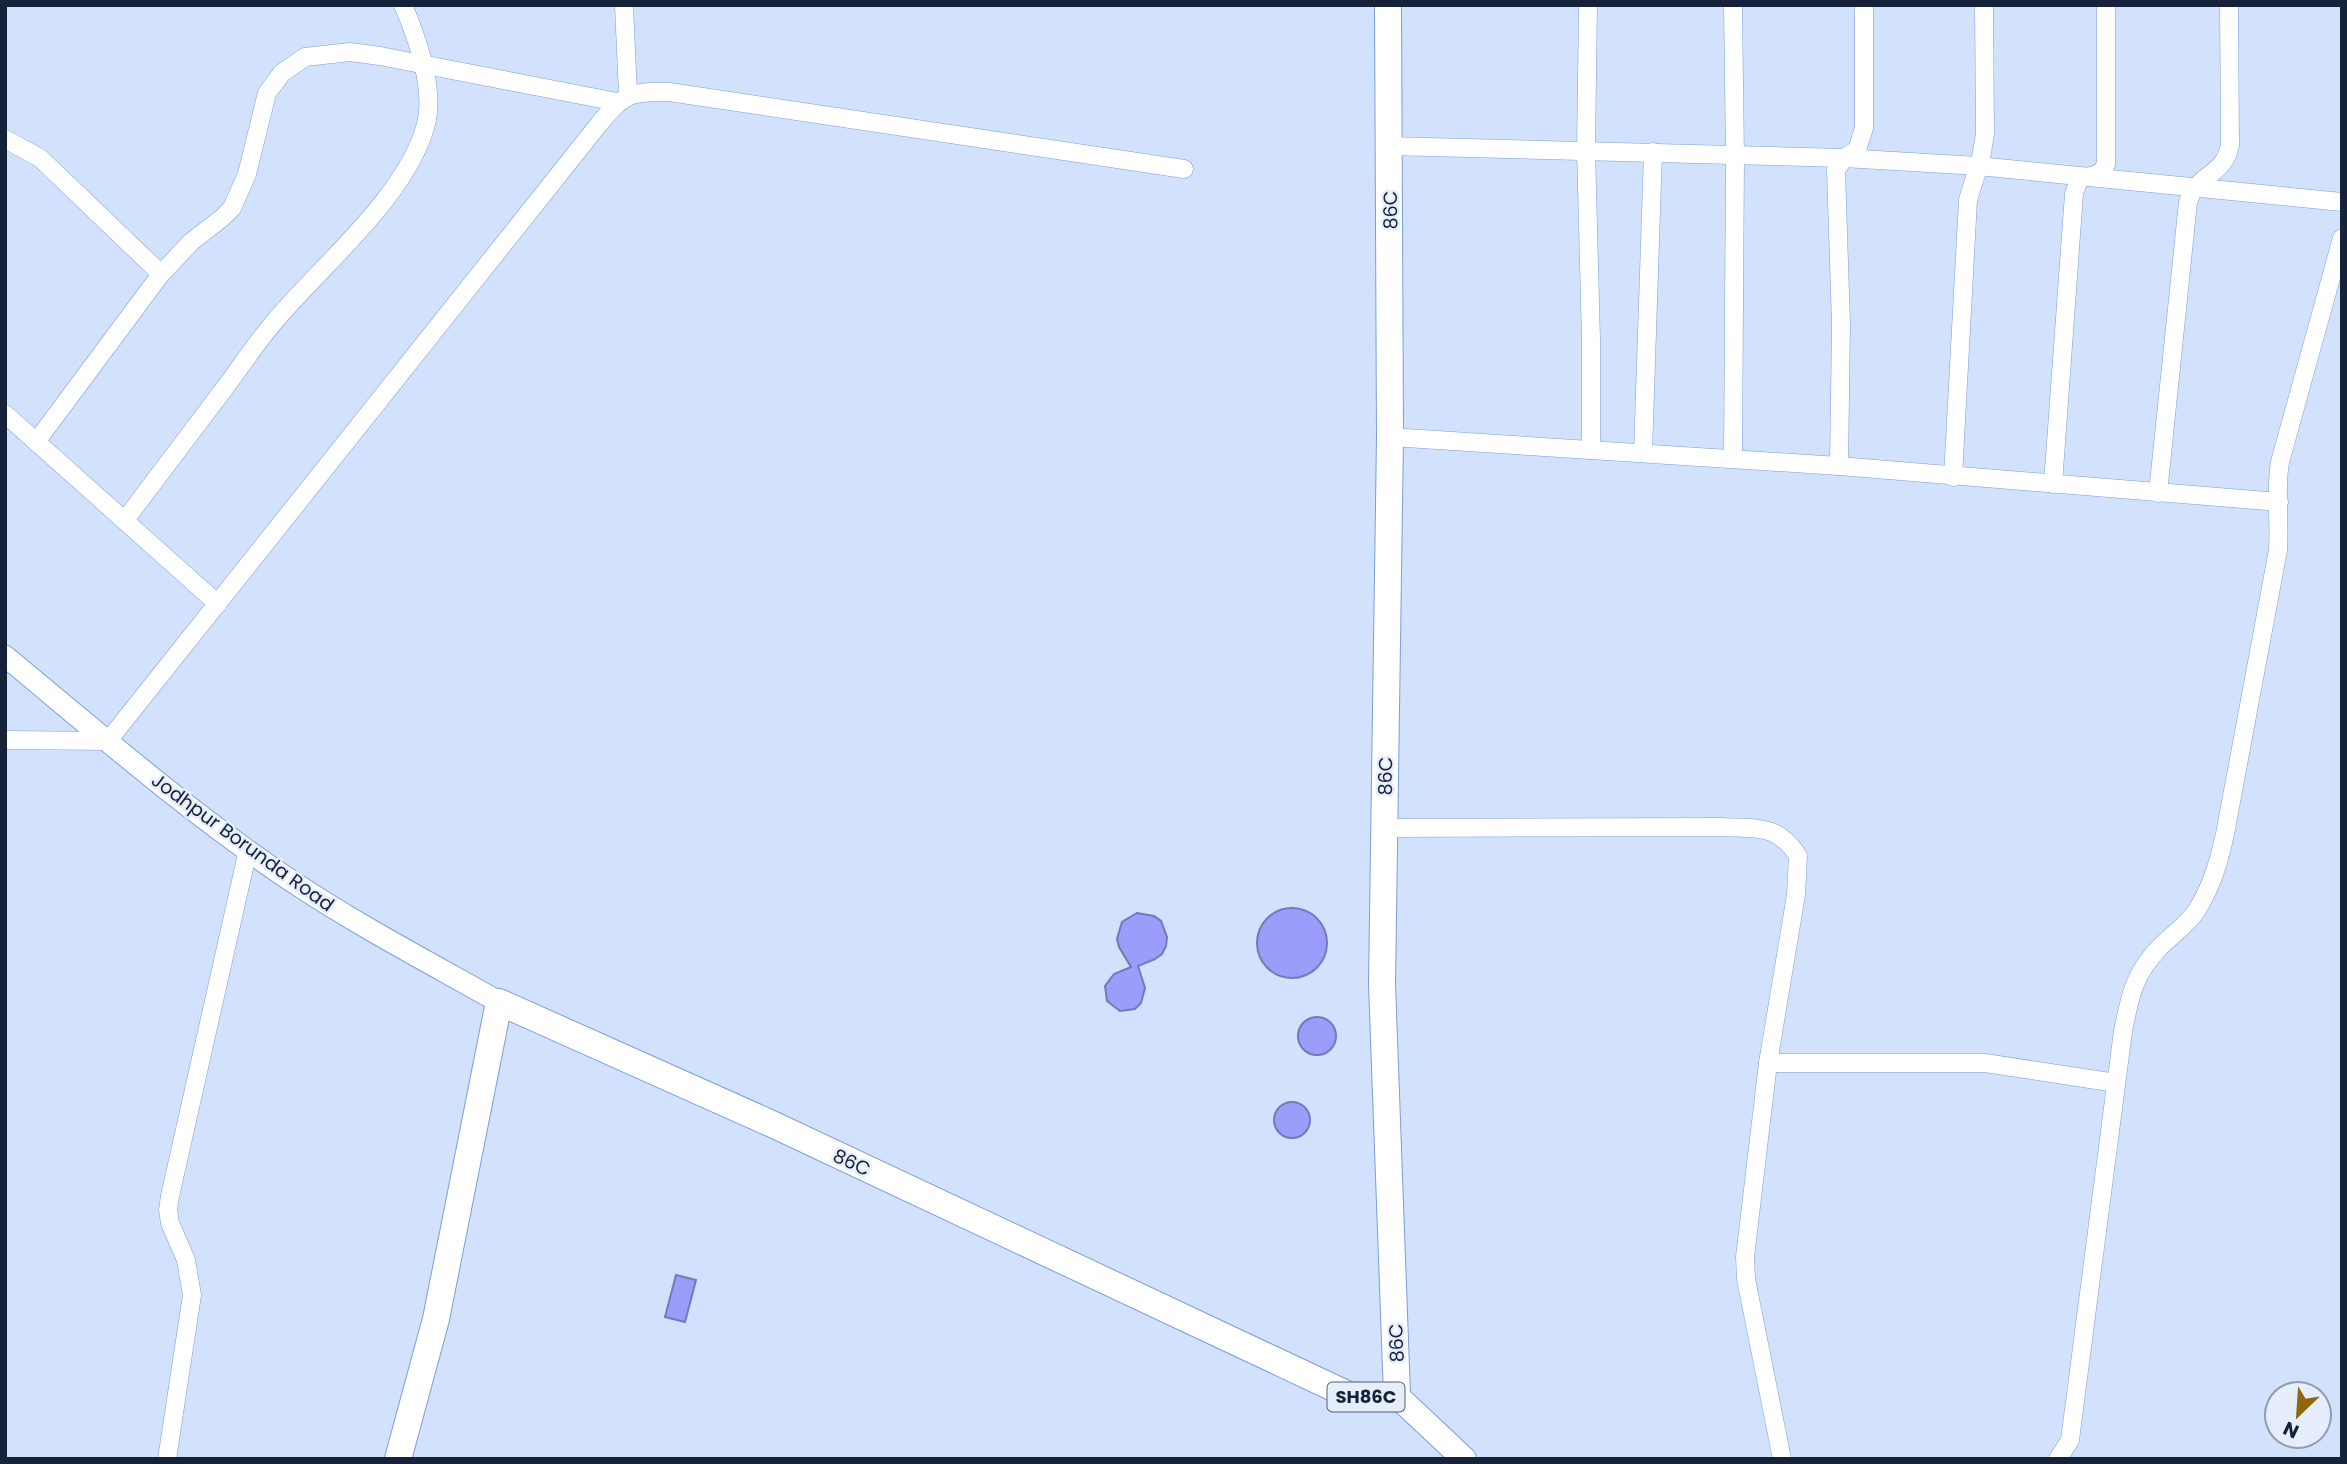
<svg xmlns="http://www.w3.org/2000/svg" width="2347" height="1464" font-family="Poppins,sans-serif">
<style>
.building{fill:#9c9dfb;stroke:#7678ba;stroke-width:2}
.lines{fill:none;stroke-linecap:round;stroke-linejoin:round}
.minor-casing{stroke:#7c9edc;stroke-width:19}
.tertiary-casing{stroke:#7c9edc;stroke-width:23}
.secondary-casing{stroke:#7c9edc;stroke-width:26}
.primary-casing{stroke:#7c9edc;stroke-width:28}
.minor{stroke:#fff;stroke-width:18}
.tertiary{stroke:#fff;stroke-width:21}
.secondary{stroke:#fff;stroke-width:24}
.primary{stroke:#fff;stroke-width:26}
.labels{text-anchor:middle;stroke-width:5;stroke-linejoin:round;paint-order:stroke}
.shield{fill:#e6eefc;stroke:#545f74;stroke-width:2}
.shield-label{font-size:18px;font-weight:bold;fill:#15223a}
.street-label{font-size:19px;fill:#15223a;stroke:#e6eefc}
</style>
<rect width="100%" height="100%" fill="#d2e1fc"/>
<g class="building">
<circle cx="1292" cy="943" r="35"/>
<path d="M1137,913L1154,916L1161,921L1167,937L1166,946L1162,954L1155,959L1138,966L1145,988L1141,1003L1135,1009L1120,1011L1107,1001L1105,986L1114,974L1131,967L1119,947L1117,939L1122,922Z"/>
<circle cx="1317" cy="1036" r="19"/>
<circle cx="1292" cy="1120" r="18"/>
<path d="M676,1275L696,1280L685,1322L665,1317Z"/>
</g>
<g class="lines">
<defs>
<g id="minor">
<path d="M624,5L628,95"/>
<path d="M1588,5L1586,150L1591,340V450"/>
<path d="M5,139L40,158L161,274"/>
<path d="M1389,146L1844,158L1978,166L2342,202"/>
<path d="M5,414L218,604"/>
<path d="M1390,437L1839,466L2279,502"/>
<path d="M36,442L161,274L191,242L222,218L232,208L247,174L267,93L282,73L305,57L350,52L380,56L617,102"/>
<path d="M1643,453L1653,152"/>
<path d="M1733,459L1735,157L1733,5"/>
<path d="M1839,466L1841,324L1836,170L1844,158L1857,150L1864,128V5"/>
<path d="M1953,477L1968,200L1981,158L1985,134L1984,5"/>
<path d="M2053,484L2074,194L2079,179C2091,175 2101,177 2106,164V5"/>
<path d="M2158,493L2188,202C2190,197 2192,191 2196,187C2210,171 2225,170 2230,145L2229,5"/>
<path d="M125,520C158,476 191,433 224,389C241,366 257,342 275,321C322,265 408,195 426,124C435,89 417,37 403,5"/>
<path d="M5,740L108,741L599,124C624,94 629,91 669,92L1184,169"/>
<path d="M1385,828L1721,827C1755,829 1777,823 1798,856L1796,895L1768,1063L1745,1257L1746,1279L1782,1459"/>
<path d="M1768,1063H1985L2116,1083"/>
<path d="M167,1459L192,1295L186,1260L170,1223L168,1210L170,1196L248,850"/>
<path d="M2058,1459L2070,1440L2123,1031C2130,996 2134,974 2159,948C2172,935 2187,925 2197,910C2212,886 2219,861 2225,834L2278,550C2280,520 2275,491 2280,462L2342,238"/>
</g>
<path id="tertiary" d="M5,656C99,734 191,814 293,882C359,926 430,963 499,1002"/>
<path id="secondary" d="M1397,1396L1464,1459"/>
<path id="primary" d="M398,1459L436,1319L499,1002L772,1124L1355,1398L1397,1396L1382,984L1390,437L1388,5"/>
</defs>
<use href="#minor" class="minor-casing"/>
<use href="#tertiary" class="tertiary-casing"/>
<use href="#secondary" class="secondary-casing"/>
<use href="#primary" class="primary-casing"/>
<use href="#minor" class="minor"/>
<use href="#tertiary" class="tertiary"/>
<use href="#secondary" class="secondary"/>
<use href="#primary" class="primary"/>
</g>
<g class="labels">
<rect class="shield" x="1327.5" y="1382.5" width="77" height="29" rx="5"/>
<g class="shield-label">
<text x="1366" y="1403">SH86C</text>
</g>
<g class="street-label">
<text transform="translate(1390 210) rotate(-91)" y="7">86C</text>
<text transform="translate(1385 776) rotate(-89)" y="7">86C</text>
<text transform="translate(243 842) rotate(36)" y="7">Jodhpur Borunda Road</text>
<text transform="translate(852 1162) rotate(25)" y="7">86C</text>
<text transform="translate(1396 1343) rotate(-92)" y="7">86C</text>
</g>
</g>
<rect width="2347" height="1464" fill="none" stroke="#15223a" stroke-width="14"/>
<g transform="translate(2298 1415) rotate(205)"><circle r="33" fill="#e6eefc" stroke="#929cae" stroke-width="2"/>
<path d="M0-5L12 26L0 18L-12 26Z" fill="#8e670a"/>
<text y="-10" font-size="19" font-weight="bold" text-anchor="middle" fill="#15223a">N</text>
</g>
</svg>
